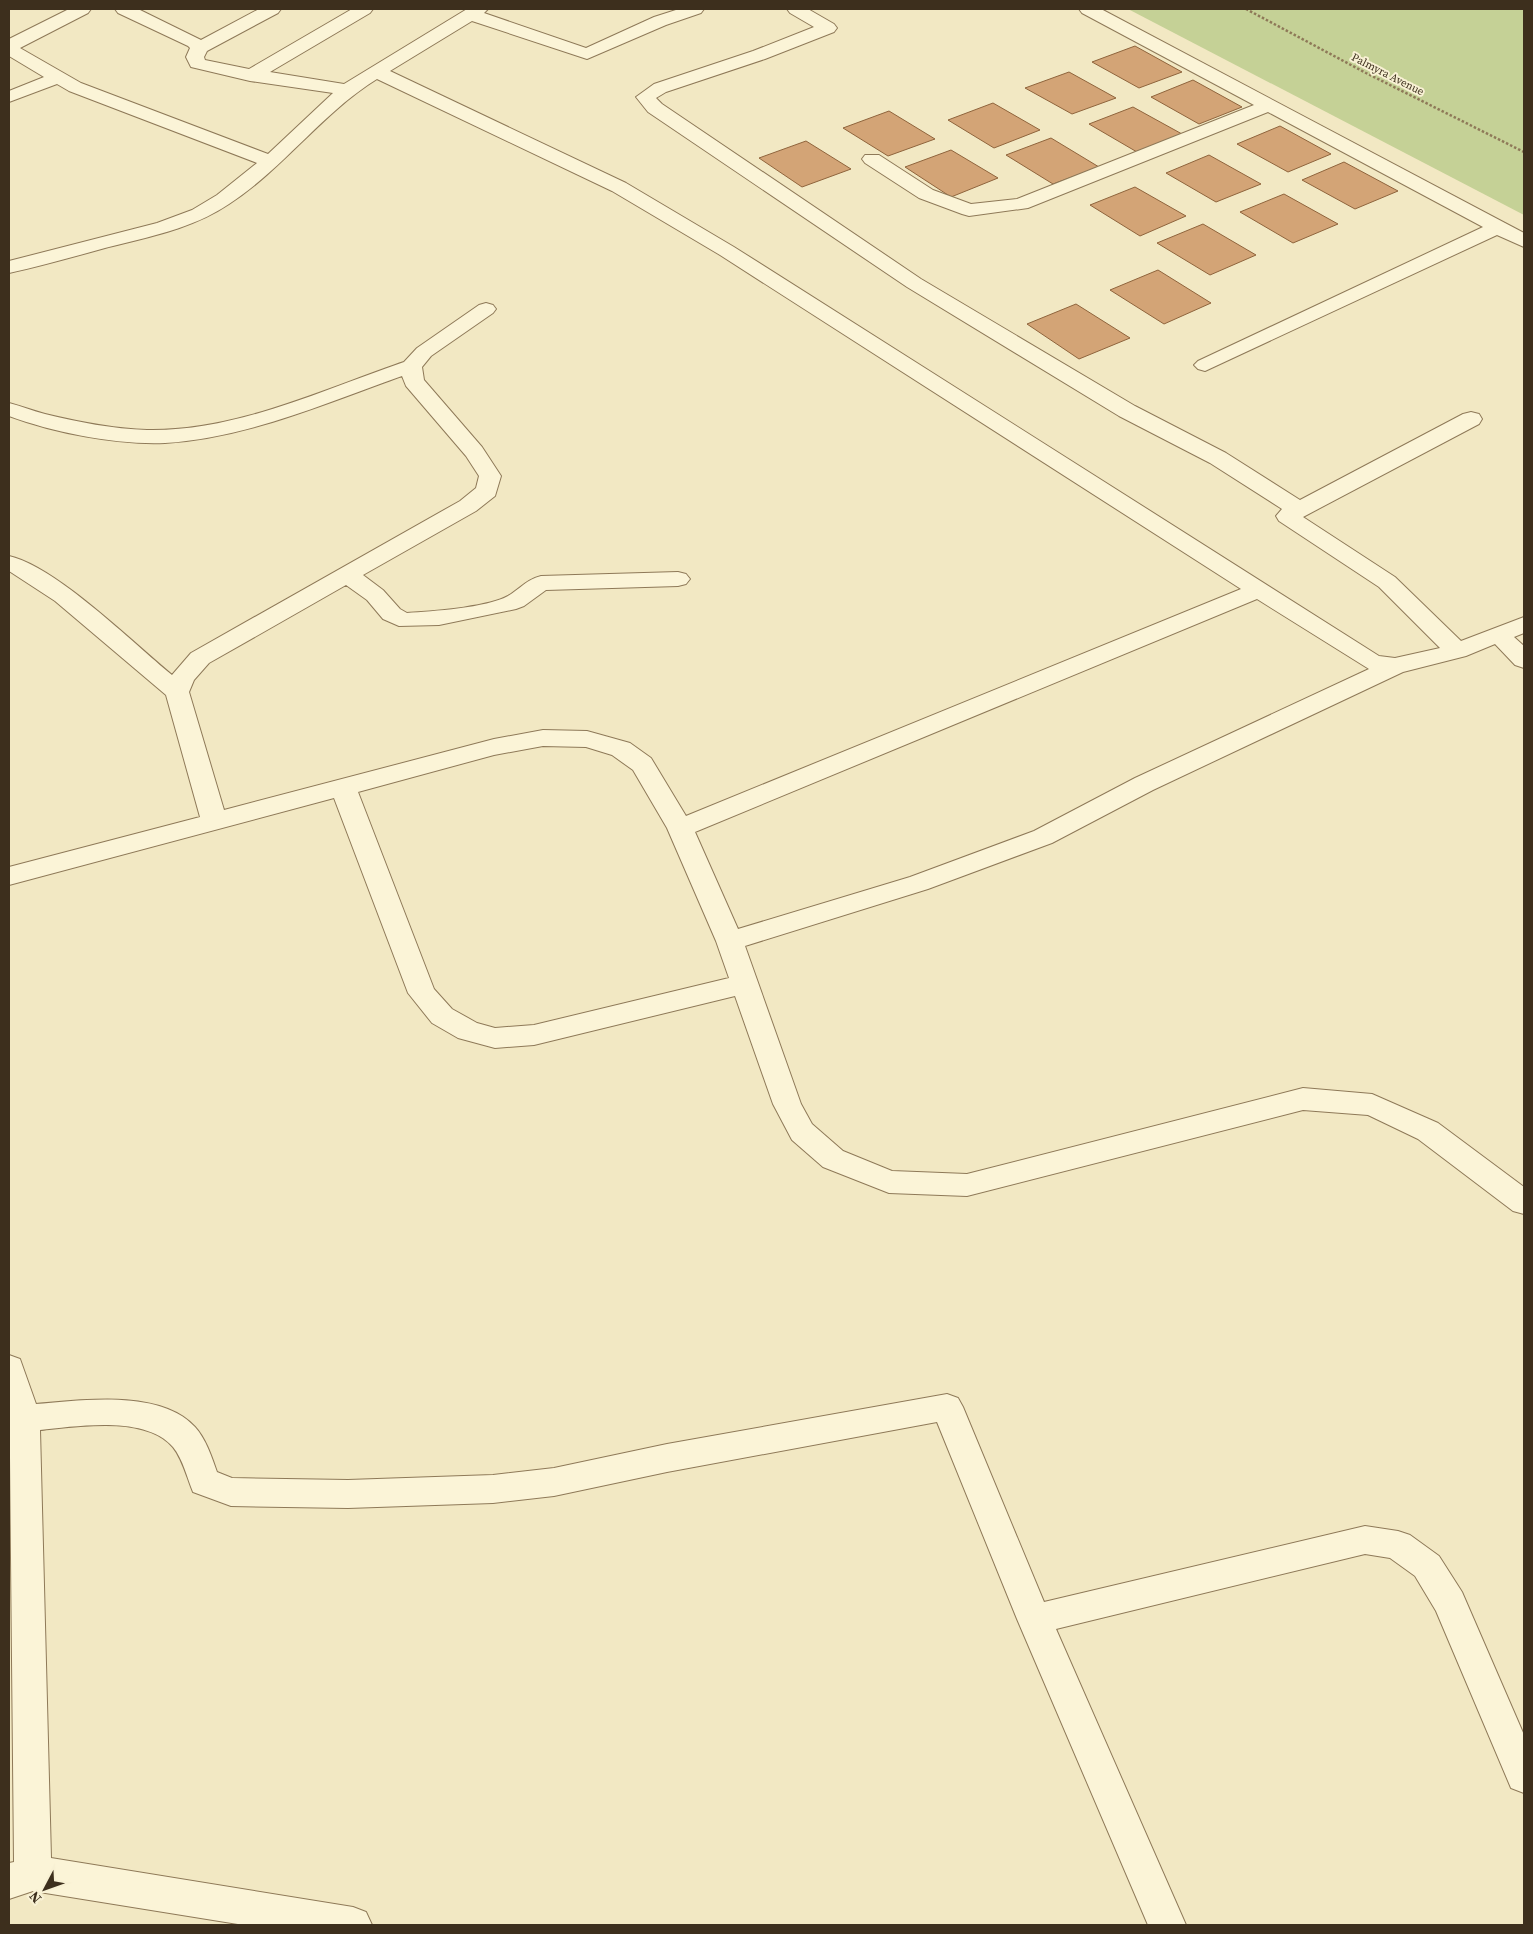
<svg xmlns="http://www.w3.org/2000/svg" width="1533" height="1934" font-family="'Source Serif 4',serif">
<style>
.green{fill:#c5d196}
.building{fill:#d3a476;stroke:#8f643c}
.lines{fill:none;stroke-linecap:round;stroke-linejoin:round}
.street-casing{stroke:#8e7958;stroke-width:2}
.path{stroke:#8e7958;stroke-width:2.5;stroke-dasharray:2.5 2;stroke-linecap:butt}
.street{fill:#fbf4d7;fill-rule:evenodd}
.labels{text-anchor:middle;stroke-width:4;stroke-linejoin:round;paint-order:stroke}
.far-street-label{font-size:11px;fill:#3d2f1d;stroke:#f8f1d4}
</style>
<rect width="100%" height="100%" fill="#f2e8c3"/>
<path class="green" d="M1128,9H1524V215Z"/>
<g class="building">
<path d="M1135,46L1182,72L1139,88L1092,62Z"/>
<path d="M1069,72L1116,98L1072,114L1025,88Z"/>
<path d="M1193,80L1242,107L1199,124L1151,97Z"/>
<path d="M993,103L1040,130L994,148L948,120Z"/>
<path d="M1133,107L1182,134L1137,152L1089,124Z"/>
<path d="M889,111L935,139L888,156L843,128Z"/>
<path d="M1280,126L1331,154L1288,172L1237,144Z"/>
<path d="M1051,138L1099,167L1053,184L1006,155Z"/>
<path d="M806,141L851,169L802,187L759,158Z"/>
<path d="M951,150L998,178L951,197L905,167Z"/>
<path d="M1209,155L1261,184L1216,202L1166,173Z"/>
<path d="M1344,162L1398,191L1355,209L1302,180Z"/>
<path d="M1135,187L1186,216L1140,236L1090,205Z"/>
<path d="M1284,194L1338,224L1293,243L1240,212Z"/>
<path d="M1203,224L1256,255L1210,275L1157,243Z"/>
<path d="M1158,270L1211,303L1164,324L1110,290Z"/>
<path d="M1076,304L1130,338L1079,359L1027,324Z"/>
</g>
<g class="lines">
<defs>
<g id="street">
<path d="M69,9H91L88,13L20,48L81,83L268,154L333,93L250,81L191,67L186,57L190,48L188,46L118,13L115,9H138L201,40L259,9H281L278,13L207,51L204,57L205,60L249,69L352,9H373L370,13L270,72L344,84L467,9H488L484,13L586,48L654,17L679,9H704L701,13L666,25L587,59L472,21L390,71L626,183L734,247L1379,656L1395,658L1440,648L1379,587L1279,521L1276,516L1282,509L1210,463L1119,416L907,287L648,112L636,97L654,84L753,51L814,27L790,13L787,9H808L834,24L837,28L834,32L765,59L666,92L656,98L662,104L921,279L1135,406L1226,453L1300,500L1463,414L1471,412L1479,414L1482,419L1479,424L1303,517L1395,577L1461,641L1524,617V633L1514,637L1524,646V668L1515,665L1495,644L1466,656L1403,672L1153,790L1052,843L928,889L745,946L801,1104L812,1124L843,1151L892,1171L967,1174L1303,1088L1372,1094L1438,1123L1524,1187V1214L1513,1211L1418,1139L1368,1115L1303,1110L967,1196L889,1193L823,1167L792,1140L773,1104L735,996L534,1045L495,1048L458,1038L432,1023L408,993L334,798L9,885V867L200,817L166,695L55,601L9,571V556C55,566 133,643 172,675L191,653L460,501L476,488L479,476L466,456L406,386L402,376C326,403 247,438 165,443C117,445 55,433 9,416V403C21,406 33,411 45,414C78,422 113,429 147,430C235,432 322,390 404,362L417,348L479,305L486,303L493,305L496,309L493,313L431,356L422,367L424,380L482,447L501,476L495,496L476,511L363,575L383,590L400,609L407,613C433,611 486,608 508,596C520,589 527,579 541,576L678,572L686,574L690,579L686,584L678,586L546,590L524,606L516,609L439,625L399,626L383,619L367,600L346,585L209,663L194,680L189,692L224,810L494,739L543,730L587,731L630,743L651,758L686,816L1241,589L720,255L612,191L377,79C322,113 284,168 229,204C192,229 148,237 105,248C73,257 41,266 9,273V261L157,223L192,210L217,195L257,163L69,91L57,84L9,102V91L44,77L9,56V39ZM1257,599L1369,669L1135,778L1034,831L910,877L738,929L695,832ZM543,746L586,747L612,755L633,770L667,828L716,941L729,978L534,1025L495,1028L477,1023L452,1009L434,989L358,792L494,755Z"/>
<path d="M1079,9H1101L1505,223L1524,233V247L1497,235L1205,371L1198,369L1194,365L1198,361L1483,227L1268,112L1028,208L969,216L962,214L919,198L865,163L862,159L865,155H879L933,190L971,204L1017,199L1254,105L1082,13Z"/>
<path d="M9,1355L20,1359L36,1404C81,1400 161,1389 195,1427C206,1439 212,1458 217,1472L232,1478L348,1480L493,1475L554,1468L667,1444L947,1394L958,1398L963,1407L1044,1602L1365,1526L1398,1531L1410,1535L1439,1556L1462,1592L1524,1735V1793L1511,1788L1436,1611L1415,1576L1390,1558L1365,1554L1056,1629L1186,1925H1148L1017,1619L937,1422L667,1472L554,1496L493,1503L348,1508L231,1506L193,1492C187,1478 183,1459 173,1447C146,1415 77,1426 40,1430L51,1858L353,1907L366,1912L372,1925H244L33,1891L9,1899V1863L14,1862Z"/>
</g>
</defs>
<use href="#street" class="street-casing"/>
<path class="path" d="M1246,9L1366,73L1524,152"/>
<use href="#street" class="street"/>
</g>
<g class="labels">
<g class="far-street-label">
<text transform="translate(1388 74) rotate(27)" y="4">Palmyra Avenue</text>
</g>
</g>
<rect width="1533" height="1934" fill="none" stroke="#3d2f1d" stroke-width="20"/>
<g transform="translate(45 1889) rotate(229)" stroke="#f8f1d4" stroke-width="4" paint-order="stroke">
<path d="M0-4L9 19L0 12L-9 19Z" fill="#3d2f1d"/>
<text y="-8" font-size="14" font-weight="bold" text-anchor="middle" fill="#3d2f1d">N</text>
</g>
</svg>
